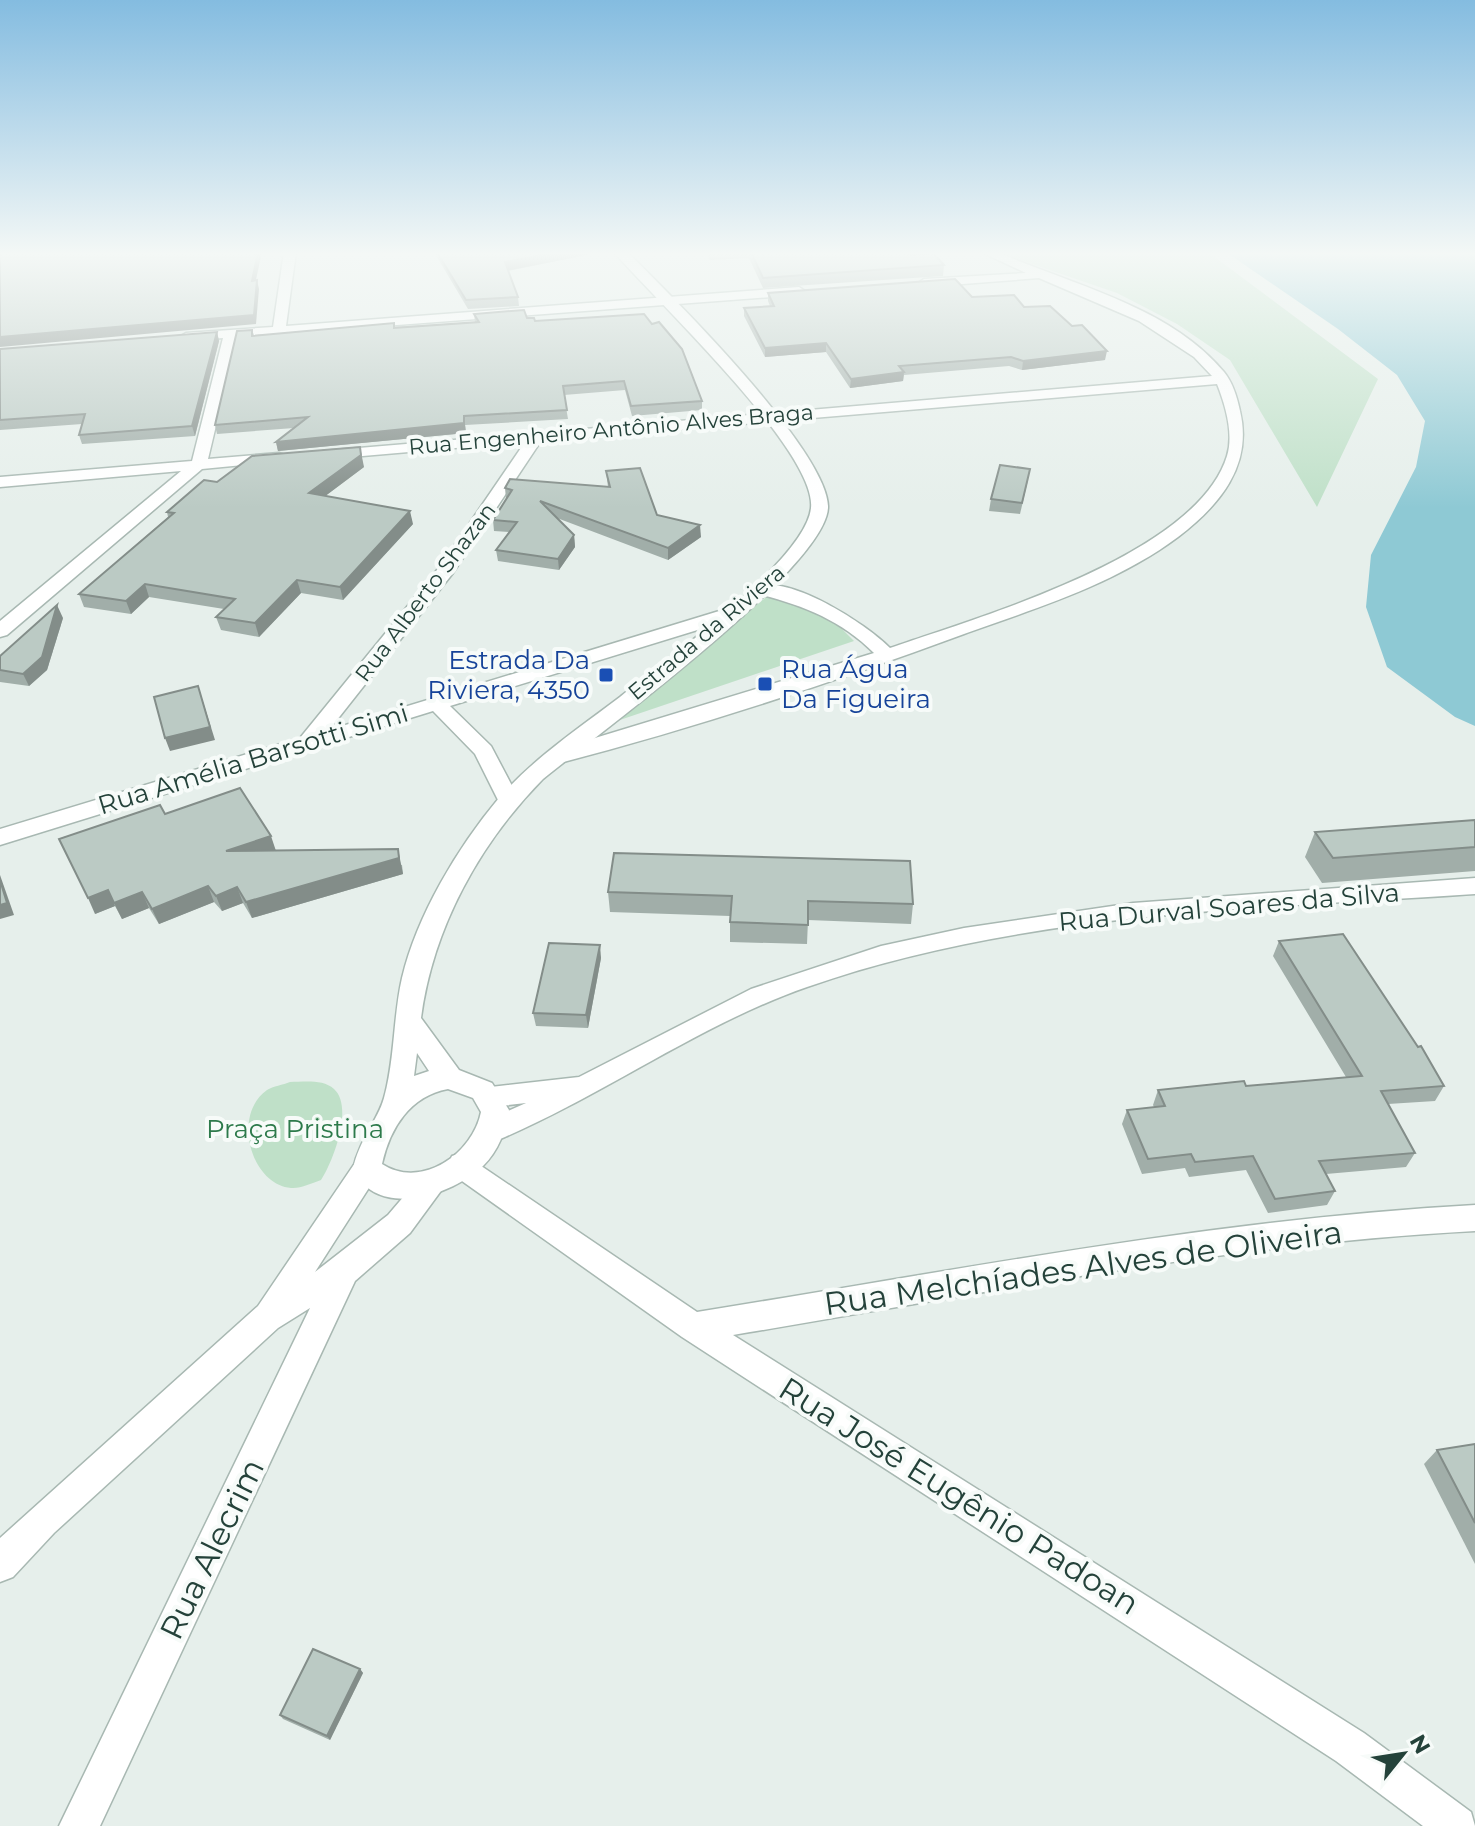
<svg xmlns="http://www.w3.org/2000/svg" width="1475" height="1826" font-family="Montserrat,sans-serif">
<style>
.green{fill:#bfe0c8}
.water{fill:#8ec9d4}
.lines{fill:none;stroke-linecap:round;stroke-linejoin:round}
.minor-casing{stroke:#a8b8b2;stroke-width:3}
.tertiary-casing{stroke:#a8b8b2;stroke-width:3}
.minor{fill:#fff;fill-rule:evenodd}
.tertiary{fill:#fff;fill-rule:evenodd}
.wall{fill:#a1aea9}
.shaded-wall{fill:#838d89}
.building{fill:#bbcac4;stroke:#838d89;stroke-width:2}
.transit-dot{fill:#1a4fb4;stroke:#f7fbf9;stroke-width:3}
.labels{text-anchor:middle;stroke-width:8;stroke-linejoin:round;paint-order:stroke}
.far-street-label{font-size:22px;fill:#24423a;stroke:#f7fbf9}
.transit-label{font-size:26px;fill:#164399;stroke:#f7fbf9;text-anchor:end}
.street-label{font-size:26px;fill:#24423a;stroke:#f7fbf9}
.park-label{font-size:26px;fill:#2d7a4b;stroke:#f7fbf9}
.near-street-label{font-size:32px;fill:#24423a;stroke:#f7fbf9}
</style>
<rect width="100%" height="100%" fill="#e6efeb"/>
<g class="green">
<path d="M997,252H1208L1378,379L1317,507L1230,360L1177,324L1117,293Z"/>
<path d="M770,594L833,620L854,641L608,724Z"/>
<path d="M290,1082C304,1082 323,1079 334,1089C354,1107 333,1162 321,1180C312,1183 300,1189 291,1188C250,1184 232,1114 267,1090C273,1086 283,1085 290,1082Z"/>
</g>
<path class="water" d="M1226,252H1475V726L1455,717L1387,667L1366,607L1371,555L1416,467L1425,421L1397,375L1338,329Z"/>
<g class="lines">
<defs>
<g id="minor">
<path d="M284,252H296L286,326L799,287L805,291L799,295L237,337L208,459L279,453L285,455V461L202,469L7,635L0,637V621L181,471L0,487V477L192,461L223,338L186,341L179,337L186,333L273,327Z"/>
<path d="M981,252H997C1073,285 1169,306 1224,372C1233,383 1237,397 1240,411C1253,465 1220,505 1178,537C1115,584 1037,608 964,634C831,683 694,728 556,764L545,757L549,752L874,653C841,620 802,605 758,594V586C793,577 865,623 890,648C979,617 1197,555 1227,456C1234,434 1225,404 1217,384L541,441L453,573L329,730L729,608H743L745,612L743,616L450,706L491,746L520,801L517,806H501L475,754L433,711L0,845V829L300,738L441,565L525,442L328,459L323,457V451L1212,376L1194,357L1139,321L1039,278L924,287L918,283L924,279L1026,273Z"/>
<path d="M1475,878V894C1253,909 1020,912 807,987C701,1024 608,1092 505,1137L495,1141L485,1137L481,1129L485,1121L526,1103L492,1107L482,1104L478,1096L482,1088L579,1077L751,989L881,946L964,928L1133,903Z"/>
<path d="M462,1153L697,1312C953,1271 1216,1219 1475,1205V1231C1226,1244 979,1294 733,1335L1364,1733L1471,1812L1475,1826H1423L1336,1761L682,1337L452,1174L448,1165L452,1156Z"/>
<path d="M367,1157L377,1160L381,1169L315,1272L388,1215L422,1175L432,1172L442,1175L446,1184L410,1233L355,1281L100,1826H59L310,1308L278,1328L54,1533L13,1577L0,1582V1538L258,1306L357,1160Z"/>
</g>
<path id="tertiary" d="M614,252H627C671,295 826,449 828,506C830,565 594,737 543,779C479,844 433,928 421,1018L459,1070L492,1083L509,1110C505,1132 499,1150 483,1166C451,1196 377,1220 353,1169C359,1140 378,1120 384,1098C395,1059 393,1017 402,978C417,915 458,847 499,798C533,759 579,728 620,697C662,663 806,560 811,508C817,451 653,298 614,252ZM417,1053L429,1071L414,1076ZM448,1089L473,1098L481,1112C473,1153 422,1190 382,1164C390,1128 410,1096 448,1089Z"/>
</defs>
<use href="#minor" class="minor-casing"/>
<use href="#tertiary" class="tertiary-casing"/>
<use href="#minor" class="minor"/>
<use href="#tertiary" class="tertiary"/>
</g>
<g class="wall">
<path d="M434,252H591V254L508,271L518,297L519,306L468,309Z"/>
<path d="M706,252H908L911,255L944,265L943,276L763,288L749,258L710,260Z"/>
<path d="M768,293L972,297L1024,307L1105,360L1022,370L1009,366L904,375L903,381L850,388L826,352L765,357L744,316V308L770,306L768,301Z"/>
<path d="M474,314L527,318L535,321L702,401V410L632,416L625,390L564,395L568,419L465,425L466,433L278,451L276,442L294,428L217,434L215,425L252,330L254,335L475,322Z"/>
<path d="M217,332L219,341L195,436L82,444L79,435L82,424L0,430V349Z"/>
<path d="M364,467L325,496L413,524L343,600L301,593L259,637L221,630L216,617L224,609L149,597L131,614L84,607L79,594L168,517L167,512L217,482Z"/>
<path d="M606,471L657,515L701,537L668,560L557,518L574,535L575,547L559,570L498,561L496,550L509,532L494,531L493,520L506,499L505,488L608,487Z"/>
<path d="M1028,480L1020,514L989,511L991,499Z"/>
<path d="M63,618L47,670L29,686L0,682V656Z"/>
<path d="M165,814L276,850L402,865L403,874L252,918L243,903L222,911L214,902L159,924L149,908L122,919L115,906L95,914Z"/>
<path d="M1475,820V871L1322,883L1305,857L1315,832Z"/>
<path d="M614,853L913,904L911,924L808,920L807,944L730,942V916L610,912L608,892Z"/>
<path d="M1279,941L1444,1086L1435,1101L1388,1104L1415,1153L1406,1167L1326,1174L1335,1191L1327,1205L1268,1213L1246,1170L1189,1177L1185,1168L1142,1174L1122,1124L1127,1110L1154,1107L1153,1105L1158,1090L1246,1086L1346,1077L1273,956Z"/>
<path d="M601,958L588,1028L536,1026L533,1013Z"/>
<path d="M1475,1444V1564L1424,1464L1437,1450Z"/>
<path d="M360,1669L363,1673L330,1740L283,1719L280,1715Z"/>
</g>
<g class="shaded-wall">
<path d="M258,252H262L254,289L252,281Z"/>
<path d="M557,252H591V254L506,271L505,262Z"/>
<path d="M257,280L259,289L256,324L0,347V337Z"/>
<path d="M217,332L219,341L195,436L192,426Z"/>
<path d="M826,343V352L765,357V348Z"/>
<path d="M1107,351L1105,360L1022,370L1023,361Z"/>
<path d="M904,372L903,381L850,388L851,379Z"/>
<path d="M464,416L466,433L278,451L276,442Z"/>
<path d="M360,447L364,467L312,506L309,493Z"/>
<path d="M410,511L413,524L343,600L340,587Z"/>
<path d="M700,525L701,537L668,560V548Z"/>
<path d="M574,535L575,547L559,570L558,559Z"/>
<path d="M297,580L301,593L259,637L255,623Z"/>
<path d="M145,584L149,597L131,614L126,601Z"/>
<path d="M57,605L63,618L47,670L29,686L23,674Z"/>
<path d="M198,686L215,740L170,751L165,738Z"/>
<path d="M271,836L276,851H226Z"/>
<path d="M398,849L403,874L252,918L246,902Z"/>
<path d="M0,875L14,915L0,919Z"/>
<path d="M208,886L214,902L159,924L152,909Z"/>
<path d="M237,887L243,903L222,911L216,896Z"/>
<path d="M108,890L115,906L95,914L88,898Z"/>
<path d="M142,892L149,908L122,919L114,903Z"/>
<path d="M600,945L601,958L588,1028L586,1015Z"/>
<path d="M360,1669L363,1673L330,1740L327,1736Z"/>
</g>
<g class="building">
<path d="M0,252H258L252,281L257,280L254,315L0,337Z"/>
<path d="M437,252H557L505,262L518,297L466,300Z"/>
<path d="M751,252H908L911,255L933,253L944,265L763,278Z"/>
<path d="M955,279L972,297L1014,295L1024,307L1050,306L1072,326L1082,325L1107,351L1023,361L1011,357L899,366L904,372L851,379L826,343L765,348L744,308L774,306L768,293Z"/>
<path d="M524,310L527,318H534L535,321L644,314L652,324L659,322L682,349L702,401L631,406L624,381L563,386L567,410L464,416V423L276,442L308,417L215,425L237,331L252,330V336L394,323V328L479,322L474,314Z"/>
<path d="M217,332L192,426L79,435L85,414L0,420V349Z"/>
<path d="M360,447L361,455L309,493L410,511L340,587L297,580L255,623L216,617L235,599L145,584L126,601L79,594L174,513L167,512L204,480L217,482L252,456Z"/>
<path d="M1000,465L1030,469L1022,503L991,499Z"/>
<path d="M640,468L657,515L700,525L668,548L540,501L574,535L558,559L496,550L517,522L493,520L512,490L505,488L510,479L610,487L606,471Z"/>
<path d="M57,605L42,657L23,674L0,670V656Z"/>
<path d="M198,686L210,727L165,738L154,697Z"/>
<path d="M240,788L271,836L226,851L398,849L399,858L246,902L237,887L216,896L208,886L152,909L142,892L114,903L108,890L88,898L59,839L160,805L165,814Z"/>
<path d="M1475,820V847L1333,858L1315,832Z"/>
<path d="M614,853L910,861L913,904L808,901V925L730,922L732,896L608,892Z"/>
<path d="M0,880L7,903L0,905Z"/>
<path d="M1343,934L1418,1047L1421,1046L1444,1086L1381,1091L1415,1153L1319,1161L1335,1191L1275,1199L1253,1156L1195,1162L1191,1154L1148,1159L1127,1110L1165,1106L1158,1090L1244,1081L1246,1086L1362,1076L1279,941Z"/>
<path d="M549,943L600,945L586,1015L533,1013Z"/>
<path d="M1475,1444V1523L1437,1450Z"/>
<path d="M313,1649L360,1669L327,1736L280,1715Z"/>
</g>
<linearGradient id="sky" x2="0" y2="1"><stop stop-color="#84bce0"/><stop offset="0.5" stop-color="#f4f8f6"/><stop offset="1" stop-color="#f4f8f6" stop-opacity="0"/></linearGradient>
<rect width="1475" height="508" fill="url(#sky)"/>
<g class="transit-dot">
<rect x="598" y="667" width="16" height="16" rx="4"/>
<rect x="757" y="676" width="16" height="16" rx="4"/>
</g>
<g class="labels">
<g class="far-street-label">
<text transform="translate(611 429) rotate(-5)" y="8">Rua Engenheiro Antônio Alves Braga</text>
<text transform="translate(425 592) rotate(-53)" y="8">Rua Alberto Shazan</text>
<text transform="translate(706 632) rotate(-40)" y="8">Estrada da Riviera</text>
</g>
<g class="transit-label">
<text x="590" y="669">Estrada Da<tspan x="590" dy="30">Riviera, 4350</tspan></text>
<text x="781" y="678" text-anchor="start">Rua Água<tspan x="781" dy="30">Da Figueira</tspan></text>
</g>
<g class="street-label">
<text transform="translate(253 759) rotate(-17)" y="9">Rua Amélia Barsotti Simi</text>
<text transform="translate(1229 907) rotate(-5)" y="9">Rua Durval Soares da Silva</text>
</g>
<g class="park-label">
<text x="295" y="1138">Praça Pristina</text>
</g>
<g class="near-street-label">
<text transform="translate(1083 1268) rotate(-8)" y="11">Rua Melchíades Alves de Oliveira</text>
<text transform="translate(959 1496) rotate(32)" y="11">Rua José Eugênio Padoan</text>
<text transform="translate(212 1549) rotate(-64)" y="11">Rua Alecrim</text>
</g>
</g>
<g transform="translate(1403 1754) rotate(60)" stroke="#f7fbf9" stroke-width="6" paint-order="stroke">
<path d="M0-6L14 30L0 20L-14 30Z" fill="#24423a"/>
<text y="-12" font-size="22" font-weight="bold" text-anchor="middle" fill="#24423a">N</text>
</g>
</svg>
